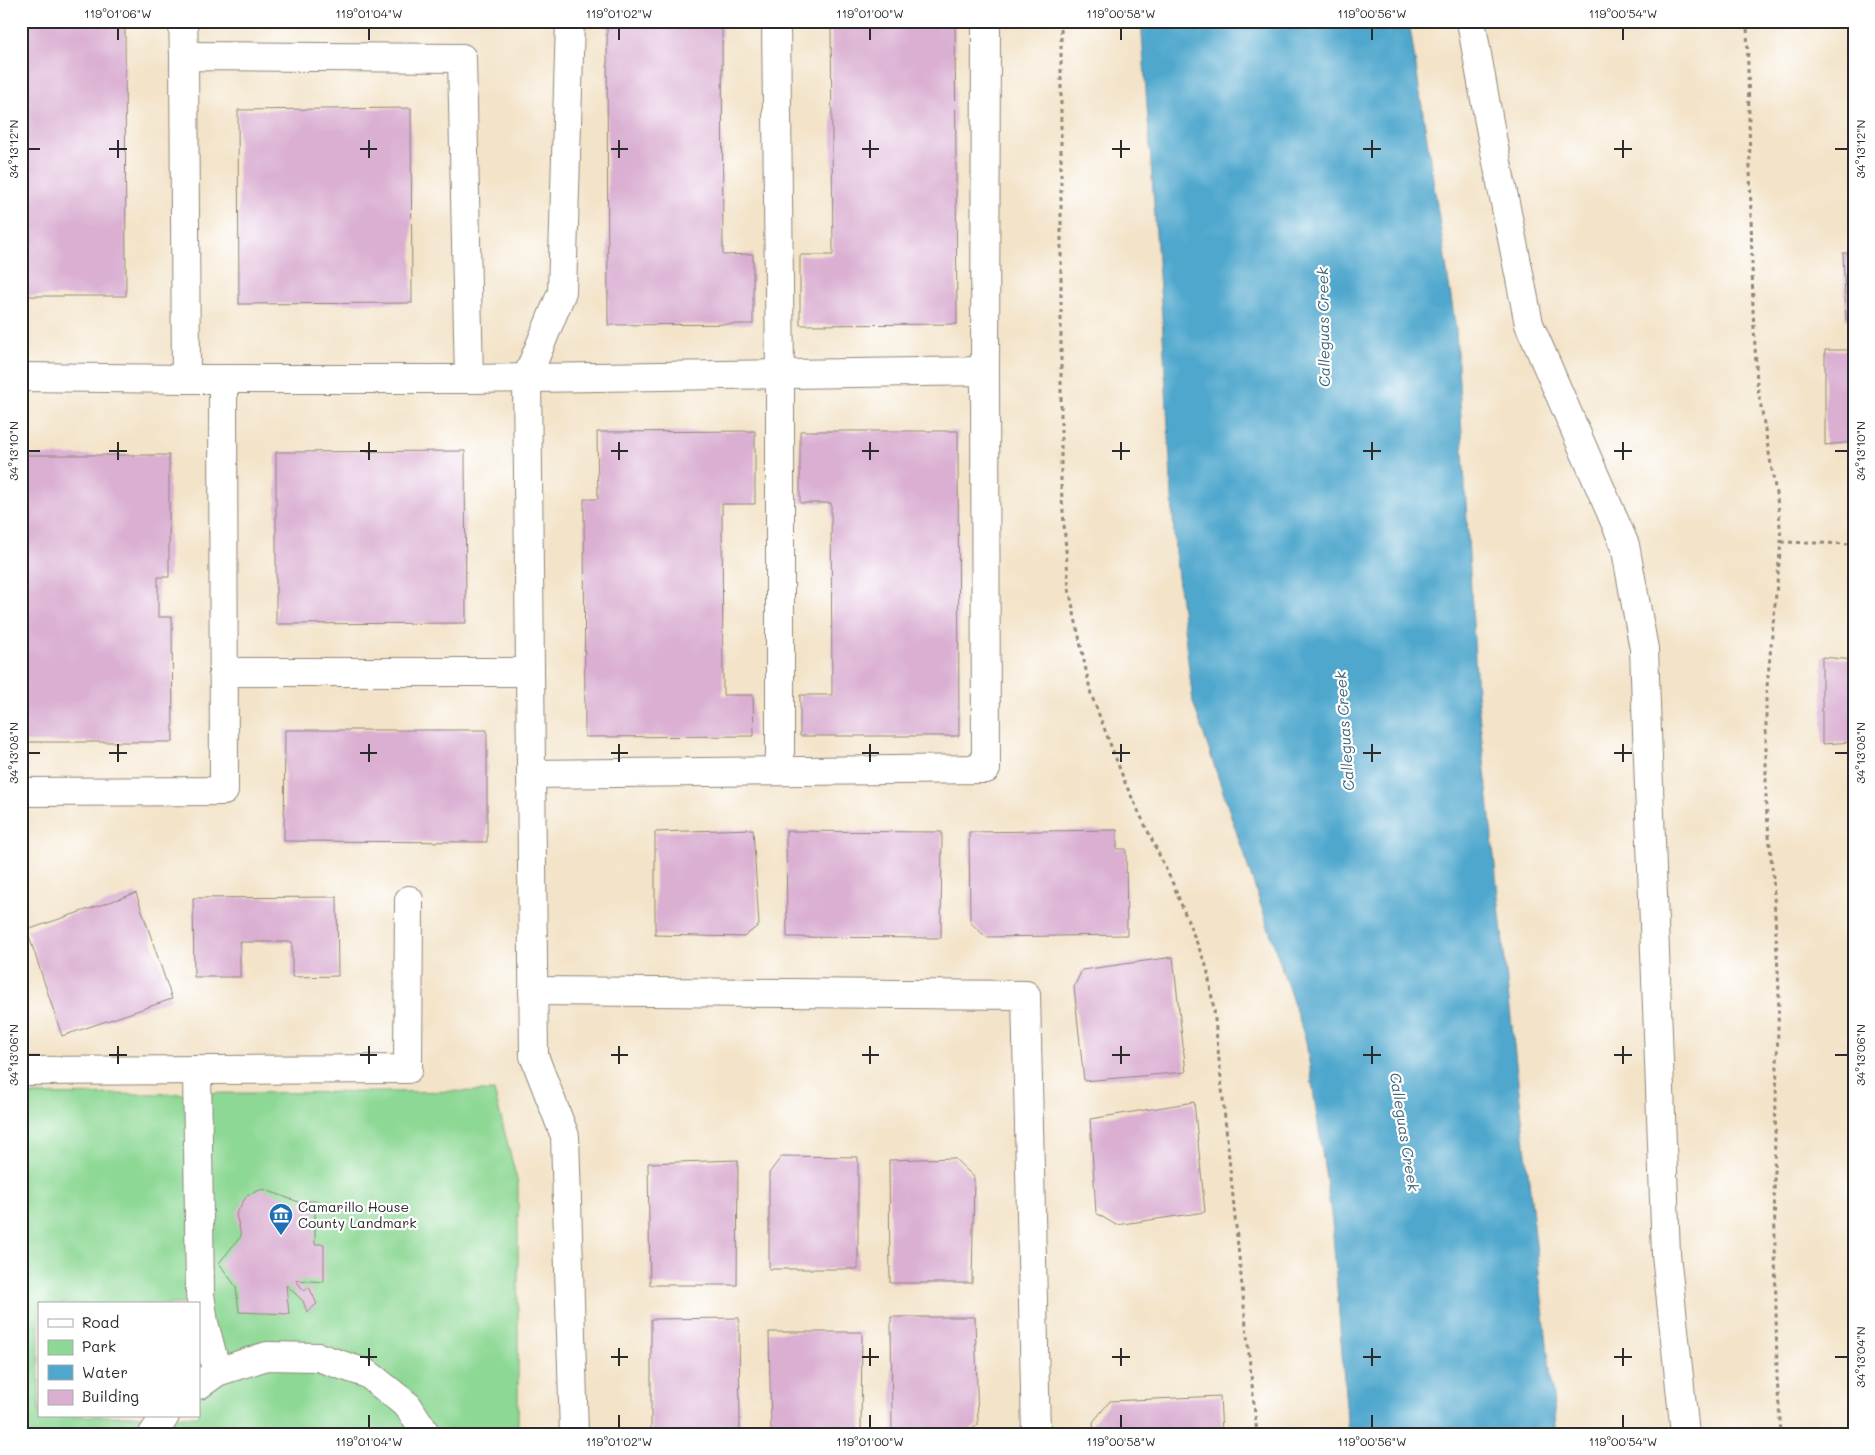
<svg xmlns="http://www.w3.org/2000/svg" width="1875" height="1455" font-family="Mali,sans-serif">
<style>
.green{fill:#8dd894;stroke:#5c8260;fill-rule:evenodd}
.water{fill:#50a7cd;stroke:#3e697c}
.building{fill:#daafd2}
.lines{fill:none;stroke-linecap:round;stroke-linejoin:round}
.minor-casing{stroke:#8f877a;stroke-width:30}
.path{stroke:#8f877a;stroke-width:3;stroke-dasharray:4 4;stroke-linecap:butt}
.minor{stroke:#fff;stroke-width:28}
.ticks{fill:none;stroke:#2b2b2b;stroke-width:2}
.labels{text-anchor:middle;stroke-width:4.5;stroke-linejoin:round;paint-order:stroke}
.poi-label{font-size:14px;fill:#2b2b2b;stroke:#fff;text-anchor:start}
.water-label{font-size:15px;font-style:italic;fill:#3c6374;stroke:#fff}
.neatline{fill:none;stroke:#2b2b2b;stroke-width:2}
.ticks-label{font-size:12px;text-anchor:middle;fill:#2b2b2b}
</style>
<rect width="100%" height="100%" fill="#fff"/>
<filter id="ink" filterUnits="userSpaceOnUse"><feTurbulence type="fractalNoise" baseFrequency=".02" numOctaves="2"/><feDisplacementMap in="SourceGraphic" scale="10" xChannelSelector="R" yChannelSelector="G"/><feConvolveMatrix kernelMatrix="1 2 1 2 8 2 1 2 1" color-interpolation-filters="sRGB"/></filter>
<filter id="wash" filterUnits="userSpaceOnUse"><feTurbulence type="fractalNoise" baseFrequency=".0096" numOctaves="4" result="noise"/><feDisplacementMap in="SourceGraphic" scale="20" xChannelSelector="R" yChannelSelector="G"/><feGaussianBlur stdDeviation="1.12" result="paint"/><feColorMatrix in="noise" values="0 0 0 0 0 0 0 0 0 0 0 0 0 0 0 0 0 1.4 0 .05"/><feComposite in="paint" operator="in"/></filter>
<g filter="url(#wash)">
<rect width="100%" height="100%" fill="#f3e3c8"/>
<path class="green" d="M494,1091L518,1184V1434H21V1095ZM39,1304H199V1416H39Z"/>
<path class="water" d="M1141,21H1409L1456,330L1477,693L1508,991L1557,1434H1348L1332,1221L1306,1041L1193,702L1175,552L1162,318Z"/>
<g id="blocks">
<g class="building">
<path d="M21,21H125L126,296H29L21,284Z"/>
<path d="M607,21H722L723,255L753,254V324L608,325Z"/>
<path d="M831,21H955L957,324L800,325V255H833Z"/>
<path d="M411,108L412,303L239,304L238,110Z"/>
<path d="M1843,253H1854V319L1846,320Z"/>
<path d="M1825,350H1854V442L1825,445Z"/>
<path d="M755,431V504H722L723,695H753L754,736L585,737L584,499H598L597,432Z"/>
<path d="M800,431H958L959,736H800V695H832L831,503H800Z"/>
<path d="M465,451L466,623L276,624V452Z"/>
<path d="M21,455H169V577H158V617H172L173,742H21Z"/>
<path d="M1822,657L1854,660V742L1822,744Z"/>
<path d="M285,730H487V842L284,841Z"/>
<path d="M753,829L759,925L744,937L655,935V832Z"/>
<path d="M1117,830V849H1126L1127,935L986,937L970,922L969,832Z"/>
<path d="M786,831L942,832L941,938L787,937Z"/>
<path d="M136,893L172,999L62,1036L27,930Z"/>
<path d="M337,897L338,976L292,977V942H240V977H194L193,898Z"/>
<path d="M1173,957L1186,1072L1084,1081L1074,987L1082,970Z"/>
<path d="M1194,1102L1205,1212L1116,1225L1096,1213L1090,1119Z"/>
<path d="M782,1156L858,1157V1269H769V1173Z"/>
<path d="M954,1158L974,1177L972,1283H890L889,1160Z"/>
<path d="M738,1160L737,1285H650L648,1163Z"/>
<path d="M263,1189L304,1204L309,1201H320L315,1209V1244H324V1282L296,1280L304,1291L309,1287L317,1304L307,1312L303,1301L286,1285L289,1314L239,1312L236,1287L219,1263L241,1236L236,1214L247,1195Z"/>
<path d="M891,1317H975L978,1425L964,1434H892Z"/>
<path d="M739,1318L740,1434H651V1319Z"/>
<path d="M769,1332H862L861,1434H774L771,1431Z"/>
<path d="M1220,1396L1222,1434H1094L1093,1422L1110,1401Z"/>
</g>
</g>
</g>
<g filter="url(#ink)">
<use href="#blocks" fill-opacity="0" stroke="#8f877a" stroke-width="1"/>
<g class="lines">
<defs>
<g id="minor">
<path d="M183,21L184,56"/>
<path d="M570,21L562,292L527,377L534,1056L565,1136L574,1434"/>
<path d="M776,21L780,374V771"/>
<path d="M1471,21L1489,122L1529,324L1625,545L1644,649L1666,1254L1685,1434"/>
<path d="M985,371L986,21"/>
<path d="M21,377L186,379H469L985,371L986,769L531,774"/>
<path d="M186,379L184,56L462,58L469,379"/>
<path d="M223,672H530"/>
<path d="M21,792L224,791L223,379"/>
<path d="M533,991L1026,995L1036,1434"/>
<path d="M197,1070L200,1294L204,1323L217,1372"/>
<path d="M21,1071L408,1069L409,900"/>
<path d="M199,1385L217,1372L267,1356L318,1357L368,1374L408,1406L426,1434"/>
<path d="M153,1434L165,1416"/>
</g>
</defs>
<use href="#minor" class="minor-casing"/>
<g class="path">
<path d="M1061,21V485L1069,589L1091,694L1126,785L1173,884L1207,968L1214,1010L1257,1434"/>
<path d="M1747,21L1753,310L1757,383L1779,511L1781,542L1766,697V804L1773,877L1779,991L1774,1173L1777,1378L1781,1434"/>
<path d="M1781,542L1854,544"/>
</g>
<use href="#minor" class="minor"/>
</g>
</g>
<path class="ticks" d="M118,28V40M369,28V40M619,28V40M870,28V40M1121,28V40M1372,28V40M1623,28V40M118,140V158M369,140V158M619,140V158M870,140V158M1121,140V158M1372,140V158M1623,140V158M28,149H40M109,149H127M360,149H377M611,149H628M862,149H879M1112,149H1130M1363,149H1381M1614,149H1632M1835,149H1848M118,442V460M369,442V460M619,442V460M870,442V460M1121,442V460M1372,442V460M1623,442V460M28,451H40M109,451H127M360,451H377M611,451H628M862,451H879M1112,451H1130M1363,451H1381M1614,451H1632M1835,451H1848M118,744V762M369,744V762M619,744V762M870,744V762M1121,744V762M1372,744V762M1623,744V762M28,753H40M109,753H127M360,753H377M611,753H628M862,753H879M1112,753H1130M1363,753H1381M1614,753H1632M1835,753H1848M118,1046V1064M369,1046V1064M619,1046V1064M870,1046V1064M1121,1046V1064M1372,1046V1064M1623,1046V1064M28,1055H40M109,1055H127M360,1055H377M611,1055H628M862,1055H879M1112,1055H1130M1363,1055H1381M1614,1055H1632M1835,1055H1848M369,1348V1366M619,1348V1366M870,1348V1366M1121,1348V1366M1372,1348V1366M1623,1348V1366M360,1357H377M611,1357H628M862,1357H879M1112,1357H1130M1363,1357H1381M1614,1357H1632M1835,1357H1848M369,1415V1428M619,1415V1428M870,1415V1428M1121,1415V1428M1372,1415V1428M1623,1415V1428"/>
<defs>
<symbol id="museum-pin" viewBox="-11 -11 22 30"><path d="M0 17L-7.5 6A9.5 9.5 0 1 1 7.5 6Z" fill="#1f6fb2" stroke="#fff"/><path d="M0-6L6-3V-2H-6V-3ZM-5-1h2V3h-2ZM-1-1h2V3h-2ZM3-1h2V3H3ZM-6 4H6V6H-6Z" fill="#fff"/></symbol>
</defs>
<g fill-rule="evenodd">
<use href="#museum-pin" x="267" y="1201" width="28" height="38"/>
</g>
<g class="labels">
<g class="poi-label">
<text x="298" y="1212">Camarillo House<tspan x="298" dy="16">County Landmark</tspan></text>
</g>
<g class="water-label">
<text transform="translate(1324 327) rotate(-91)" y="5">Calleguas Creek</text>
<text transform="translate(1345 731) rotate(-94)" y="5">Calleguas Creek</text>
<text transform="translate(1404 1132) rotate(81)" y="5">Calleguas Creek</text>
</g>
</g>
<rect width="1875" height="1455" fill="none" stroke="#fff" stroke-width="55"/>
<rect x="38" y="1302" width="162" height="115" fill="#ffffff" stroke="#aaaaaa"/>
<rect x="48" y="1319" width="25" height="8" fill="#ffffff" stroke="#aaaaaa"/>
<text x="82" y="1328" font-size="15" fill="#2b2b2b">Road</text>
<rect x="48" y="1340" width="25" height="15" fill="#8dd894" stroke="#aaaaaa"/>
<text x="82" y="1352" font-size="15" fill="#2b2b2b">Park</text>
<rect x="48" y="1365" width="25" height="15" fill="#50a7cd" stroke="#aaaaaa"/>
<text x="82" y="1378" font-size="15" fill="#2b2b2b">Water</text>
<rect x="48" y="1390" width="25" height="15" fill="#daafd2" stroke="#aaaaaa"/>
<text x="82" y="1402" font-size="15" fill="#2b2b2b">Building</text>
<rect x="28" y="28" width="1820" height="1400" class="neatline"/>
<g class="ticks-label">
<text x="118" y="18">119°01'06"W</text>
<text x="369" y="18">119°01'04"W</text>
<text x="619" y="18">119°01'02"W</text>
<text x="870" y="18">119°01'00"W</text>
<text x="1121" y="18">119°00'58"W</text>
<text x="1372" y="18">119°00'56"W</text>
<text x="1623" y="18">119°00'54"W</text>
<text transform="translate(14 149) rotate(-90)" y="4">34°13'12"N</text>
<text transform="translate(1861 149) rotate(-90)" y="4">34°13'12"N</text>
<text transform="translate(14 451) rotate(-90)" y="4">34°13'10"N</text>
<text transform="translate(1861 451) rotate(-90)" y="4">34°13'10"N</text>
<text transform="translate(14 753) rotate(-90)" y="4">34°13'08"N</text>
<text transform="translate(1861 753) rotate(-90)" y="4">34°13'08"N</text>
<text transform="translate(14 1055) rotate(-90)" y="4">34°13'06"N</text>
<text transform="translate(1861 1055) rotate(-90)" y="4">34°13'06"N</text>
<text transform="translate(1861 1357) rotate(-90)" y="4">34°13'04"N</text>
<text x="369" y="1446">119°01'04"W</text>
<text x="619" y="1446">119°01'02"W</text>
<text x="870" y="1446">119°01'00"W</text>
<text x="1121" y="1446">119°00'58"W</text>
<text x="1372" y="1446">119°00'56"W</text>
<text x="1623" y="1446">119°00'54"W</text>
</g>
</svg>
